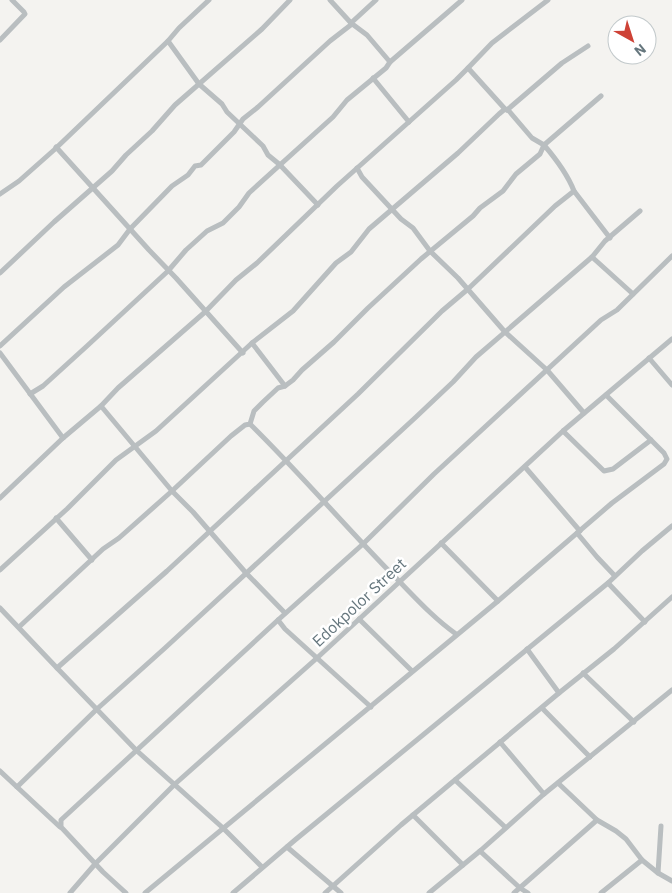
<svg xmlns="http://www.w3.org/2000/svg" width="672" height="893" font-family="'IBM Plex Sans',sans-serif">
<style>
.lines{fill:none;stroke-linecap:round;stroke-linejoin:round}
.street{stroke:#b9bec0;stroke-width:5}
.labels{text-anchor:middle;stroke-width:5;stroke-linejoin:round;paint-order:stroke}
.street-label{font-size:16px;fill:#66777e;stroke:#fff}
</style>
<rect width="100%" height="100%" fill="#f4f3f0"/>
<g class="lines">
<g class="street">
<path d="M330,0L351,23"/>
<path d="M376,0L351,23L367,35L390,62"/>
<path d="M0,40L25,14L24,12L12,0"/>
<path d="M168,41L199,84L222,104L227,112L263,146L268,155L279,164"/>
<path d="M468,68L492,43L548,0"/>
<path d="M373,78L409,122"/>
<path d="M505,109L468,68L456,80L337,186L257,263L236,280L205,312L118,388L101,406L172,491L231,436L245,425L250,424L254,411L263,402L278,388L285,386L293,380L302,370L334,342L368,308L421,259L473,216L480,208L503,191L516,174L540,154L544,145C556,159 567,173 574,191"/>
<path d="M507,110L562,63L588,46"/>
<path d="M56,147L149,250L176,278L243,353"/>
<path d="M280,165L318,205"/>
<path d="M357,168L362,177L401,219L413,228L430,251L458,278L505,332L547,370L584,413"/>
<path d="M0,194L19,181L54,150L168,41L179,28L209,0"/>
<path d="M592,257L633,294"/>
<path d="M0,273L54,222L112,171L126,155L152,131L175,105L262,29L290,0"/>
<path d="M468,289L555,206L574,191L610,238"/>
<path d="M252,343L285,386"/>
<path d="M0,346L64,287L118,245L130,229L172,186L188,175L195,166L201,165L234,132L243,119L258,107L330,41L352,24"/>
<path d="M0,353L63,438"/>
<path d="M649,358L672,385"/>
<path d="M30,394L43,386L87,346L168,271L186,250L207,231L223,223L239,207L249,193L333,117L347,100L386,68L390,62L462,0"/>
<path d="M250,424C299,472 344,525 392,574C413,595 432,617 456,634"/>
<path d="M563,431L604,471L613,469L651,440"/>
<path d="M525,467L580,531"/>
<path d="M0,498L63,438L101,406"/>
<path d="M56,518L92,560"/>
<path d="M577,533L597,557L615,576"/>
<path d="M441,543L498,601"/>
<path d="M0,570L67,509L116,460L156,431L252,343L293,311L336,263L351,252L369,229L458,153L499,114L505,109L509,111L532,138L544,145L601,96"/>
<path d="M608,583L645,622"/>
<path d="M0,608L57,668"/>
<path d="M359,619L412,671"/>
<path d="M278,620L285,629L371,707"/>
<path d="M19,627L103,549L119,538L172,491L193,512L246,573L285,613"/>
<path d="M527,649L559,693"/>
<path d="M583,673L634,722"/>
<path d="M542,708L590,757"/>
<path d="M500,742L544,794"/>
<path d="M0,771L17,787"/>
<path d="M455,780L505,827"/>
<path d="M558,783L597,820"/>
<path d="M413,815L463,865"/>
<path d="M60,827L17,787L97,709L165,648L416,417L453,382L476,357L592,257L605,241L640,211"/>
<path d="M287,847L341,893"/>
<path d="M480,851L520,888L528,893"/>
<path d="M262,867L223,828L136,750L57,668L167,571L358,394L442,311L468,289"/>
<path d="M658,873L661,826"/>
<path d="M70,893L96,863L175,784L317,658L563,431L672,339"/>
<path d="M126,893L103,872L61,827V820L278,620L363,544L434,474L601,320L617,310L672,256"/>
<path d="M145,893L498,601L612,503L664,464L667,459L664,453L606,395"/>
<path d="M233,893L295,840L608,583L642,551L672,526"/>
<path d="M325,893L401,825L559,693L614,649L672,597"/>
<path d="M429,893L480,851L544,794L672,690"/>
<path d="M514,893L597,820L616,831L626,839L642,860L658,873L672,881"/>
<path d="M601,893L642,860"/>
</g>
</g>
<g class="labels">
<g class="street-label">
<text transform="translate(359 602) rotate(-43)" y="6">Edokpolor Street</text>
</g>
</g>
<g transform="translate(632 40) rotate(141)"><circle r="24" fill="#ffffff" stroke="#c2c9cb"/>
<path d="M0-4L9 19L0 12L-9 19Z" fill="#ce4236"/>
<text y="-8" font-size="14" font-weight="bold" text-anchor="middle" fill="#66777e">N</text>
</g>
</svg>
